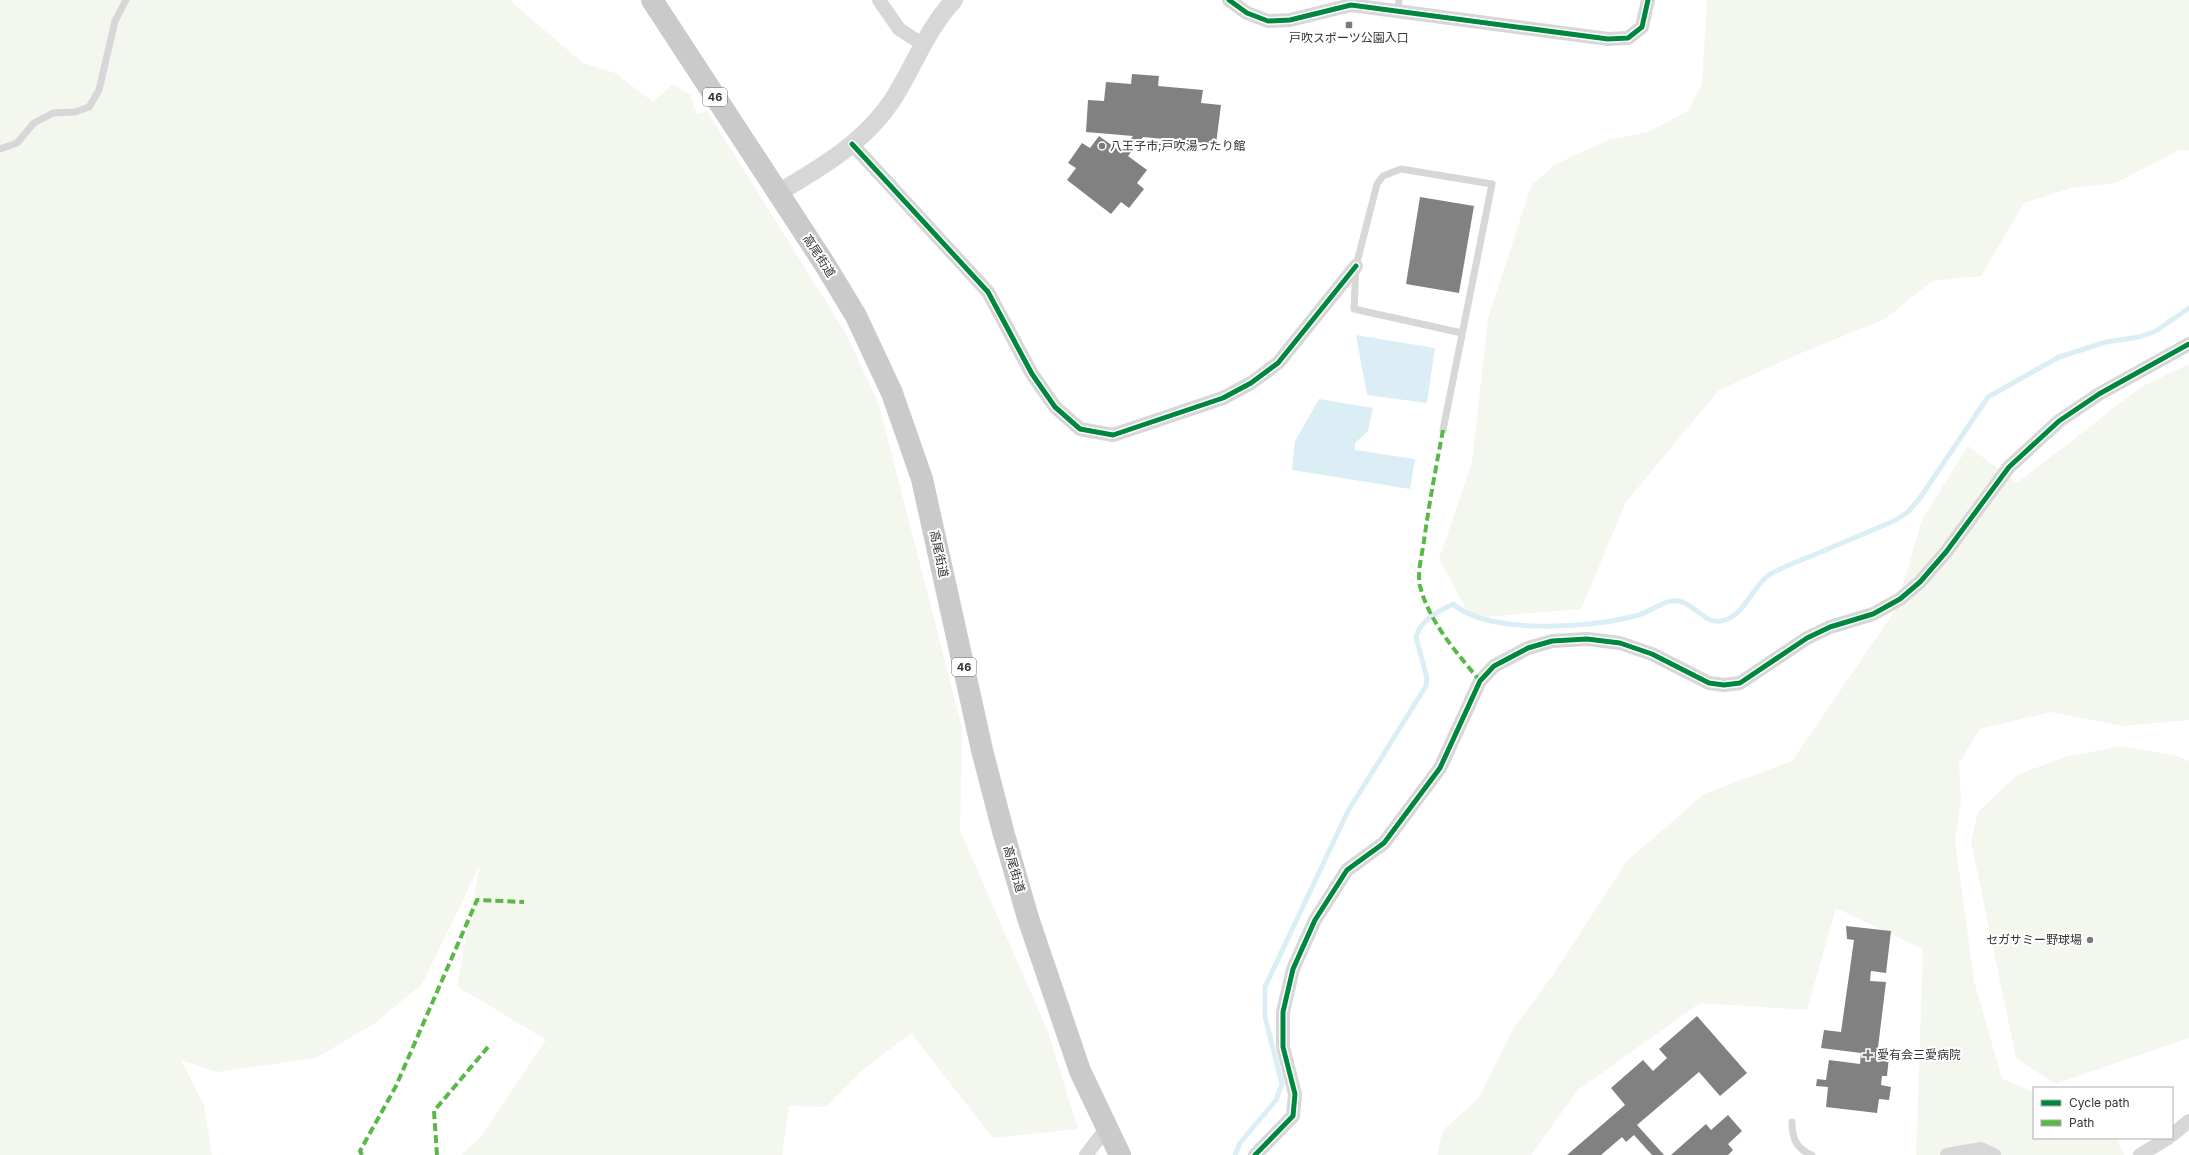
<svg xmlns="http://www.w3.org/2000/svg" width="2189" height="1155" font-family="Inter,'Noto Sans JP',sans-serif">
<style>
.green{fill:#f3f7ee}
.water{fill:#dbeef5}
.lines{fill:none;stroke-linecap:round;stroke-linejoin:round}
.stream{stroke:#dbeef5;stroke-width:5}
.building{fill:#818181}
.service{stroke:#d7d7d7;stroke-width:7}
.minor{stroke:#d7d7d7;stroke-width:14}
.tertiary{stroke:#d7d7d7;stroke-width:18}
.primary{stroke:#cacaca;stroke-width:22}
.quiet{stroke:#58b947;stroke-width:4;stroke-dasharray:8 4;stroke-linecap:butt}
.cycleway-casing{stroke:#fff;stroke-width:8}
.cycleway{stroke:#00873e;stroke-width:5}
.poi-dot{fill:#7a7a7a;stroke:#fff;stroke-width:1.5}
.labels{text-anchor:middle;stroke-width:4;stroke-linejoin:round;paint-order:stroke}
.shield{fill:#fff;stroke:#707070;stroke-width:1}
.shield-label{font-size:11px;font-weight:bold;fill:#333}
.poi-label{font-size:12px;fill:#333;stroke:#fff;text-anchor:start}
.street-label{font-size:12px;fill:#333;stroke:#fff}
</style>
<rect width="100%" height="100%" fill="#fff"/>
<g class="green">
<path d="M0,0H512L515,5L583,63L615,73L653,102L673,84L690,95L697,114L707,111L848,337L879,405L962,728L960,830L1048,1032L1078,1129L993,1138L911,1033L866,1067L826,1107L789,1106L782,1155H461L479,1139L546,1040L457,986L480,865L422,984L375,1023L316,1058L217,1072L181,1060L204,1105L212,1155H0Z"/>
<path d="M1707,0H2189V150H2179L2116,183L2071,188L2024,203L1981,276L1932,281L1885,319L1794,356L1719,390L1626,502L1581,609L1471,618L1439,559L1472,463L1488,319L1531,186L1554,165L1608,140L1648,132L1688,111L1702,84Z"/>
<path d="M2189,364V720L2123,726L2051,712L1980,729L1959,763L1961,801L1955,840L1974,981L2002,1079L2034,1092V1138H2117L2124,1155H1916L1923,949L1836,908L1807,1010L1700,1003L1578,1090L1531,1155H1437L1443,1130L1478,1099L1513,1029L1555,972L1627,861L1704,794L1792,761L1896,609L1922,520L1968,446L2017,483L2141,387Z"/>
<path d="M2121,746L2178,756L2189,761V1038L2055,1084L2016,1058L1971,842L1978,812L2017,775L2065,757Z"/>
</g>
<g class="water">
<path d="M1356,335L1435,348L1427,403L1367,395Z"/>
<path d="M1319,399L1373,408L1368,431L1355,443V450L1415,459L1410,489L1292,470L1295,441Z"/>
</g>
<g class="lines">
<path class="stream" d="M1235,1155L1240,1143L1276,1100L1282,1084L1265,1017V987L1348,811L1426,686L1427,678L1416,637C1420,620 1439,611 1453,604C1489,635 1591,628 1635,616C1648,613 1659,603 1672,601C1693,598 1704,628 1725,620C1746,613 1752,587 1769,575C1783,566 1800,561 1816,554C1842,543 1868,532 1894,521L1908,512L1920,498L1988,397L2059,357L2106,342L2139,337L2156,331L2189,308"/>
</g>
<g class="building">
<path d="M1132,74L1159,76L1158,86L1203,90L1201,103L1221,105L1216,144L1143,137L1128,156L1147,170L1137,183L1144,189L1129,208L1121,202L1111,214L1067,180L1076,168L1068,163L1082,143L1090,148L1099,136L1121,152L1133,136L1086,132L1088,100L1104,101L1106,82L1131,84Z"/>
<path d="M1420,197L1474,206L1459,293L1406,284Z"/>
<path d="M1846,926L1891,931L1886,973L1871,971L1870,981L1886,982L1877,1056L1889,1057L1887,1076H1882L1881,1085L1891,1087L1889,1100L1879,1099L1877,1113L1826,1107L1828,1087L1816,1086L1817,1079L1826,1080L1829,1060L1860,1064L1861,1053L1821,1048L1824,1030L1841,1032L1854,940L1847,939Z"/>
<path d="M1697,1016L1747,1073L1720,1096L1699,1072L1637,1125L1664,1155H1652L1634,1135L1626,1142L1622,1137L1601,1155H1567L1625,1105L1611,1088L1643,1060L1653,1071L1667,1058L1659,1049Z"/>
<path d="M1728,1115L1742,1131L1728,1144L1733,1150L1728,1155H1671L1706,1124L1711,1130Z"/>
</g>
<g class="lines">
<g class="service">
<path d="M1398,11L1399,0"/>
<path d="M0,149L17,143L34,123L53,113L75,112L89,107L99,90L115,21L126,0"/>
<path d="M1443,430L1492,184L1401,169L1383,176L1377,184L1356,266L1354,309L1462,333"/>
<path d="M1792,1122C1792,1138 1796,1149 1812,1155"/>
</g>
<g class="minor">
<path d="M879,0L899,29L922,44"/>
<path d="M1229,0L1247,13L1268,21L1290,20L1351,5L1608,39L1628,38L1642,27L1648,0"/>
<path d="M852,144L988,292L1032,374L1055,407L1080,429L1113,435L1223,398L1251,383L1278,363L1356,266"/>
<path d="M2172,1135L2189,1121"/>
<path d="M1086,1155L1106,1129"/>
<path d="M1255,1155L1293,1116L1295,1094L1283,1047V1012L1293,969L1315,920L1347,870L1384,843L1440,768L1480,681L1494,666L1528,648L1552,641L1587,639L1620,643L1652,654L1709,683L1724,685L1740,683L1807,638L1830,627L1873,614L1900,599L1920,582L1946,552L2009,467L2059,421L2099,394L2189,344"/>
<path d="M1947,1155L1981,1149L1994,1155"/>
<path d="M2140,1155L2168,1138"/>
</g>
<path class="tertiary" d="M778,193C822,167 867,141 895,96C915,64 927,29 954,0"/>
<path class="primary" d="M652,0L824,263L856,316L892,393L922,479L982,750L1003,831L1028,918L1080,1071L1120,1155"/>
<g class="quiet">
<path d="M1443,430C1436,467 1429,504 1424,541C1422,555 1417,572 1420,586C1429,622 1457,653 1480,681"/>
<path d="M362,1155L360,1151L396,1086L477,900L524,902"/>
<path d="M437,1155L434,1111L488,1047"/>
</g>
<defs>
<g id="cycleway">
<path d="M1229,0L1247,13L1268,21L1290,20L1351,5L1608,39L1628,38L1642,27L1648,0"/>
<path d="M852,144L988,292L1032,374L1055,407L1080,429L1113,435L1223,398L1251,383L1278,363L1356,266"/>
<path d="M1255,1155L1293,1116L1295,1094L1283,1047V1012L1293,969L1315,920L1347,870L1384,843L1440,768L1480,681L1494,666L1528,648L1552,641L1587,639L1620,643L1652,654L1709,683L1724,685L1740,683L1807,638L1830,627L1873,614L1900,599L1920,582L1946,552L2009,467L2059,421L2099,394L2189,344"/>
</g>
</defs>
<use href="#cycleway" class="cycleway-casing"/>
<use href="#cycleway" class="cycleway"/>
</g>
<g class="poi-dot">
<rect x="1345" y="21" width="8" height="8" rx="2"/>
<circle cx="1102" cy="146" r="4"/>
<circle cx="2090" cy="940" r="4"/>
<path d="M1866 1049h4v4h4v4h-4v4h-4v-4h-4v-4h4z"/>
</g>
<g class="labels">
<g class="shield">
<rect x="703" y="88" width="24" height="18" rx="3"/>
<rect x="952" y="658" width="24" height="18" rx="3"/>
</g>
<g class="shield-label">
<text x="715" y="101">46</text>
<text x="964" y="671">46</text>
</g>
<g class="poi-label">
<text x="1349" y="42" text-anchor="middle">戸吹スポーツ公園入口</text>
<text x="1110" y="150">八王子市;戸吹湯ったり館</text>
<text x="2082" y="944" text-anchor="end">セガサミー野球場</text>
<text x="1877" y="1059">愛有会三愛病院</text>
</g>
<g class="street-label">
<text transform="translate(819 256) rotate(57)" y="4">高尾街道</text>
<text transform="translate(939 554) rotate(78)" y="4">高尾街道</text>
<text transform="translate(1014 869) rotate(74)" y="4">高尾街道</text>
</g>
</g>
<rect x="2033" y="1087" width="140" height="52" fill="#ffffff" stroke="#adadad"/>
<rect x="2041" y="1100" width="20" height="6" fill="#00873e" stroke="#adadad"/>
<text x="2069" y="1107" font-size="12" fill="#333333">Cycle path</text>
<rect x="2041" y="1120" width="20" height="6" fill="#58b947" stroke="#adadad"/>
<text x="2069" y="1127" font-size="12" fill="#333333">Path</text>
</svg>
